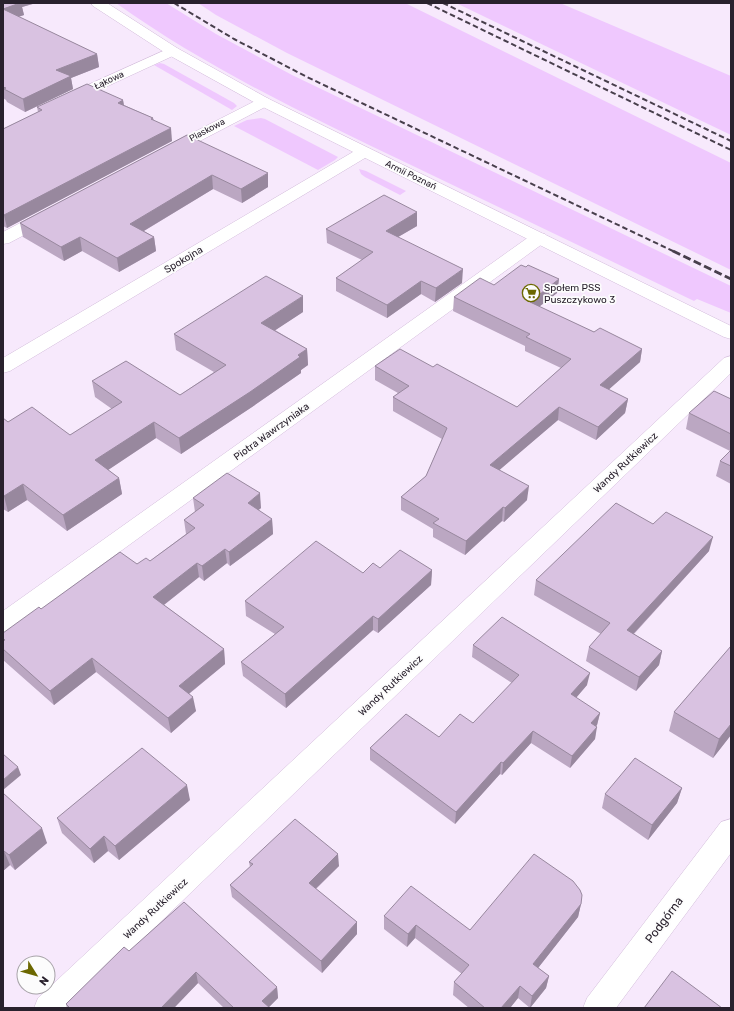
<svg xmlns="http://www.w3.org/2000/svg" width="734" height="1011" font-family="Rubik,sans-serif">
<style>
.green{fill:#efc8fe}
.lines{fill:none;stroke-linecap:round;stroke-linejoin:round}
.minor-casing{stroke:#d2bbda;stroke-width:1}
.major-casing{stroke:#d2bbda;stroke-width:1}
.minor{fill:#fff;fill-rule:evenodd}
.major{fill:#fff;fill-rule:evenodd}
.rail-far1{stroke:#483f4c;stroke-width:2;stroke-dasharray:5.5 3;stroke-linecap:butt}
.rail{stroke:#483f4c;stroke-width:3;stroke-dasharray:8 3.5;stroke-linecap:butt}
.wall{fill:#bba7c2}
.shaded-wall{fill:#98889e}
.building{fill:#d9c2e1;stroke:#98889e}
.labels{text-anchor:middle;stroke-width:3.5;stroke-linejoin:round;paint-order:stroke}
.far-street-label{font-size:9px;fill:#29212d;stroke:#fcfcfc}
.street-label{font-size:10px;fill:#29212d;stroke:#fcfcfc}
.poi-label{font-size:10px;fill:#29212d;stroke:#fcfcfc;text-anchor:start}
.near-street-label{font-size:12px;fill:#29212d;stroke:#fcfcfc}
</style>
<rect width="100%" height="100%" fill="#f7e9fc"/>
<g class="green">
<path d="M116,3H166L216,34L292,75L731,286V313L697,299L694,301C599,255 505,210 411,165C310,117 207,68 116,3Z"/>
<path d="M198,3H405L731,163V270L287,53L216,15Z"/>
<path d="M456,3H560L731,76V135Z"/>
<path d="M160,63L164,64L234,103L237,106L232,110L154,65Z"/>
<path d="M261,118L265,119L338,157L335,160L318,170L234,126L247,120Z"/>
<path d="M359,169L366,171L406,191L400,195L365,177L361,174Z"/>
</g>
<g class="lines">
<defs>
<g id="minor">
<path d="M172,47L177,48L179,51L177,54L71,103L66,105L61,103L58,100L61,97Z"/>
<path d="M264,97L269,99L272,102L269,105L173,155L167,157L161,155L159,152L161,149L259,99Z"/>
<path d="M364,147L370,149L372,152L370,155L10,371L3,373V358L358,149Z"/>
<path d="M47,211L53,212L56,216L53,220L9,243L3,244V232L41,212Z"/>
<path d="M539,233L545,234L548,238L545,242L11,631L3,633V611L533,234Z"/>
<path d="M731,356V373L71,1008H34L38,998L724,358Z"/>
<path d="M731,819V853L616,1008H583L587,998L721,822Z"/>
</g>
<path id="major" d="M91,3H107L177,48L269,99L731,326V339L724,337L259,105L167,54L93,6Z"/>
</defs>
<use href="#minor" class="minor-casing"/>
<use href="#major" class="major-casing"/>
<use href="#minor" class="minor"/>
<use href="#major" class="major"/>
<g class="rail-far1">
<path d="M174,3L234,39L307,77L675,252"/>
<path d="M427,3L731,150"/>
<path d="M443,3L731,141"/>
</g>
<path class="rail" d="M673,251L731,279"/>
</g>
<g class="wall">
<path d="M3,3H36L22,7L24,15L18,17L97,54L99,67L71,78L73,89L25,112L7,102L6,100L3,98Z"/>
<path d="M123,100L124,105L153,118L154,120L172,141L7,228L3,226V129L38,112L37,107Z"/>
<path d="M187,135L268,187L242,203L213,189L144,231L154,237L156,251L119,272L82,251L64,261L23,237L20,223Z"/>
<path d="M417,212V226L398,237L462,283L435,302L421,294L387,318L336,291V278L362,260L327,243L326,229Z"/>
<path d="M526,267L559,279L557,293L539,307L594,332L642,349L640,362L608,390L628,399L625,413L596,440L558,420L499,470L527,500L504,522L502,521L465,555L433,537V529L401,510V497L426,476L442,439L393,411V397L398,393L375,380V366L433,367L517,407L561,368L525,351V346L453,311L454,297L494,285Z"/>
<path d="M303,312L275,330L307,349L308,365L301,370V373L252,407L181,454L156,438L108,470L119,478L122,494L67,531L27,500L8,512L3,509V418L8,422L70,435L112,409L95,397L92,381L180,395L214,372L176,350L174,334Z"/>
<path d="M731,399V484L716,476L720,461L730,451L686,429L689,413Z"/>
<path d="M193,498L261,508L258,510L272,519L273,534L230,566L227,563L204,581L199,577L164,605L224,649L225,664L189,694L196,711L171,733L96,672L54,705L3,660V633L41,609L137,564L150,561L186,534L184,520L195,512Z"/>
<path d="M653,524L709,551L634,634L662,651L659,665L636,691L586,661L589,647L601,634L534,595L536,580Z"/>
<path d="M380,568L432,570L431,585L378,633L373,630L286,708L243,676L241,662L275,634L246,616L245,601L363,573Z"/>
<path d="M731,644V735L713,758L669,731L674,712L729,649Z"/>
<path d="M473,645L587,685L576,698L600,713L597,725L596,726L595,739L570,768L531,743L502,775L500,774L455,824L370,760V748L439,737L473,723L512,683L472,657Z"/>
<path d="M682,788L677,803L648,840L602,808L605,794Z"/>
<path d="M3,793L47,843L15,870L10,865L3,871Z"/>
<path d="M190,800L119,860L108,851L94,863L62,833L57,818Z"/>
<path d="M249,862L339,866L316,889L357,922V934L322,973L232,897L230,885L250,867Z"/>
<path d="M581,904L578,917L538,968L549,976L546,988L530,1008L518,998L510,1008H469L453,995L454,982L462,974L415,938L407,947L384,929V916L470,930Z"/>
<path d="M129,951L277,987L278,998L269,1007L270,1008H224L198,983L174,1008H67L66,1004Z"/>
</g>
<g class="shaded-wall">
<path d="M15,3H36L22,7L24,15L5,21L3,13V9Z"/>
<path d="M97,54L99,67L71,78L73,89L25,112L23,99L56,70Z"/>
<path d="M123,100L125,113L118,103Z"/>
<path d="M171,128L172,141L7,228L4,215Z"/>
<path d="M268,173V187L242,203L241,189Z"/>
<path d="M212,175L213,189L132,238L130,224Z"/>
<path d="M417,212V226L386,244V231Z"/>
<path d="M80,237L82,251L64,261L61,247Z"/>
<path d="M154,237L156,251L119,272L117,258Z"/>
<path d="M463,269L462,283L435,302L436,288Z"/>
<path d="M559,279L557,293L528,315L530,302Z"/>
<path d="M421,281V294L387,318V305Z"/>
<path d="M303,296V312L262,339L261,323Z"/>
<path d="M307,349L308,365L301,370V373L252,407L181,454L179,438Z"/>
<path d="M642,349L640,362L598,399L600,385Z"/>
<path d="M628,399L625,413L596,440L598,427Z"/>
<path d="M559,407L558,420L489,479L490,465Z"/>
<path d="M154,422L156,438L99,476L95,460Z"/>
<path d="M119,478L122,494L67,531L63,515Z"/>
<path d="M23,484L27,500L8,512L4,496Z"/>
<path d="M529,486L527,500L504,522L505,508Z"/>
<path d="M260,493L261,508L249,518L248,503Z"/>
<path d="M503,507L502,521L465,555L466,541Z"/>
<path d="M272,519L273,534L230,566L229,552Z"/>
<path d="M713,537L709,551L624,644L627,630Z"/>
<path d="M225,549L227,563L204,581L202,566Z"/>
<path d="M197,563L199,577L156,611L153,597Z"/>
<path d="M432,570L431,585L378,633V619Z"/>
<path d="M373,616V630L286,708L285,694Z"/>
<path d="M224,649L225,664L181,700L179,686Z"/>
<path d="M662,651L659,665L636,691L639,677Z"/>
<path d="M92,658L96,672L54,705L50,691Z"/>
<path d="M590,673L587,685L568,707L571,694Z"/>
<path d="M193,697L196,711L171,733L168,718Z"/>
<path d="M600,713L597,725L588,735L591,723Z"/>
<path d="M731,724V735L713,758L719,739Z"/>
<path d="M597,727L595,739L570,768L572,756Z"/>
<path d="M533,731L531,743L502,775L503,763Z"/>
<path d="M501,762L500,774L455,824L456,812Z"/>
<path d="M18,767L21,775L3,790V780Z"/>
<path d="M187,785L190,800L119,860L115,846Z"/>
<path d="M682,788L677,803L648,840L652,825Z"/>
<path d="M42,828L47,843L15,870L9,855Z"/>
<path d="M104,836L108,851L94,863L90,849Z"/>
<path d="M4,851L10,865L3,871V852Z"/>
<path d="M338,854L339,866L309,895V883Z"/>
<path d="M581,904L578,917L531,977L533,964Z"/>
<path d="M357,922V934L322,973L321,961Z"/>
<path d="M416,925L415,938L407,947L408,934Z"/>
<path d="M196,972L198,983L174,1008H161Z"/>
<path d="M549,976L546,988L530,1008L532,996Z"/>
<path d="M520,986L518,998L510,1008H501Z"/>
<path d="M277,987L278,998L268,1008L262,1001Z"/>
</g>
<g class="building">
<path d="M3,3H20L3,9Z"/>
<path d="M3,9L97,54L56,70L71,76L23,99L4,89L6,88L3,87Z"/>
<path d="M87,84L123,100L118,103L153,118L151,119L171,128L4,215H3V129L42,110L37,107Z"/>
<path d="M187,135L268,173L241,189L212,175L130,224L154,237L117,258L80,237L61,247L20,223Z"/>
<path d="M384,195L417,212L386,231L463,269L436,288L421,281L387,305L336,278L373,252L326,229Z"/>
<path d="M521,265L526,267L528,265L559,279L530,302L594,332L600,328L642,349L600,385L628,399L598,427L559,407L490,465L529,486L505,508L503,507L466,541L433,523L439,519L401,497L426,476L447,428L393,397L409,386L375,366L400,349L433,367L437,364L517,407L571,359L526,337L530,334L454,297L480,278L494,285Z"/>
<path d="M266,276L303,296L261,323L307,349L298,355L300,357L250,392L179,438L154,422L95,460L119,478L63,515L23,484L4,496H3V418L8,422L32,407L70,435L122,402L92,381L126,361L180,395L226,365L174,334Z"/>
<path d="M714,391L731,399V434L689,413Z"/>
<path d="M731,450V466L720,461Z"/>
<path d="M227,473L260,493L248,503L272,519L229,552L225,549L202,566L197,563L153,597L224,649L179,686L193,697L168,718L92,658L50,691L3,649V641L5,640L3,638V633L39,607L41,609L120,552L137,564L146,558L150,561L195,528L184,520L204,505L193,498Z"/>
<path d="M616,503L653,524L666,512L713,537L627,630L662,651L639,677L589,647L610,623L536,580Z"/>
<path d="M316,541L363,573L373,563L380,568L400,550L432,570L378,619L373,616L285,694L241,662L284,627L245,601Z"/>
<path d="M502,617L590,673L571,694L600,713L591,723L597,727L572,756L533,731L503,763L501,762L456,812L370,748L406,714L439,737L460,714L473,723L519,675L473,645Z"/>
<path d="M731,646V724L719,739L674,712Z"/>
<path d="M142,748L187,785L115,846L104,836L90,849L57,818Z"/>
<path d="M3,754L18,767L3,780Z"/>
<path d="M635,758L682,788L652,825L605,794Z"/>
<path d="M3,793L42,828L9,855L4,851L3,852Z"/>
<path d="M295,819L338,854L309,883L357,922L321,961L230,885L253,864L249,862Z"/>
<path d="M534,854L573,881L580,890L582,895L581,904L533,964L549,976L532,996L520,986L501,1008H485L454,982L469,965L416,925L408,934L384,916L411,886L470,930Z"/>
<path d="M184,902L277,987L262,1001L270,1008H234L196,972L161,1008H70L66,1004L124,947L129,951Z"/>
<path d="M672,971L722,1008H644Z"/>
</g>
<defs>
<symbol id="supermarket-ring" viewBox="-11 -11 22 22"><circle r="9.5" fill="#fcfcfc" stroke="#6c6800" stroke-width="1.5"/><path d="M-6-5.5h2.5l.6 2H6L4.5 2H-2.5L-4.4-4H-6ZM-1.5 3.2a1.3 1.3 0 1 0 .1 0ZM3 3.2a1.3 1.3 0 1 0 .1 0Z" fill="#6c6800"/></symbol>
</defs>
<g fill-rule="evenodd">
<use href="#supermarket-ring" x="521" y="283" width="20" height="20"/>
</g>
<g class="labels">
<g class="far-street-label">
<text transform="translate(109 80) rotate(-25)" y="3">Łąkowa</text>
<text transform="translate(207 130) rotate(-28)" y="3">Piaskowa</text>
<text transform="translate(411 175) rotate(26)" y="3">Armii Poznań</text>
</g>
<g class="street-label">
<text transform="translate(183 259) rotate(-31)" y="4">Spokojna</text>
<text transform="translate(271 431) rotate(-36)" y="4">Piotra Wawrzyniaka</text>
<text transform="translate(625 462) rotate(-43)" y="4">Wandy Rutkiewicz</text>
<text transform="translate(390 685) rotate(-43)" y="4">Wandy Rutkiewicz</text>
<text transform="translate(155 908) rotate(-43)" y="4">Wandy Rutkiewicz</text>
</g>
<g class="poi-label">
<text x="544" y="291">Społem PSS<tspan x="544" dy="12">Puszczykowo 3</tspan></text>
</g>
<g class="near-street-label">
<text transform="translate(664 920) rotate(-53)" y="4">Podgórna</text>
</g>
</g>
<rect width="734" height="1011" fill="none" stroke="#29212d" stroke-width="8"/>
<g transform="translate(36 975) rotate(127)"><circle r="19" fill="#fcfcfc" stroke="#a8a4a9"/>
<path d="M0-3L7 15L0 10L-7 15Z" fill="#6c6800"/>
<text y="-6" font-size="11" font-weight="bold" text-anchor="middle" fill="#29212d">N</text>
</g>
</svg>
